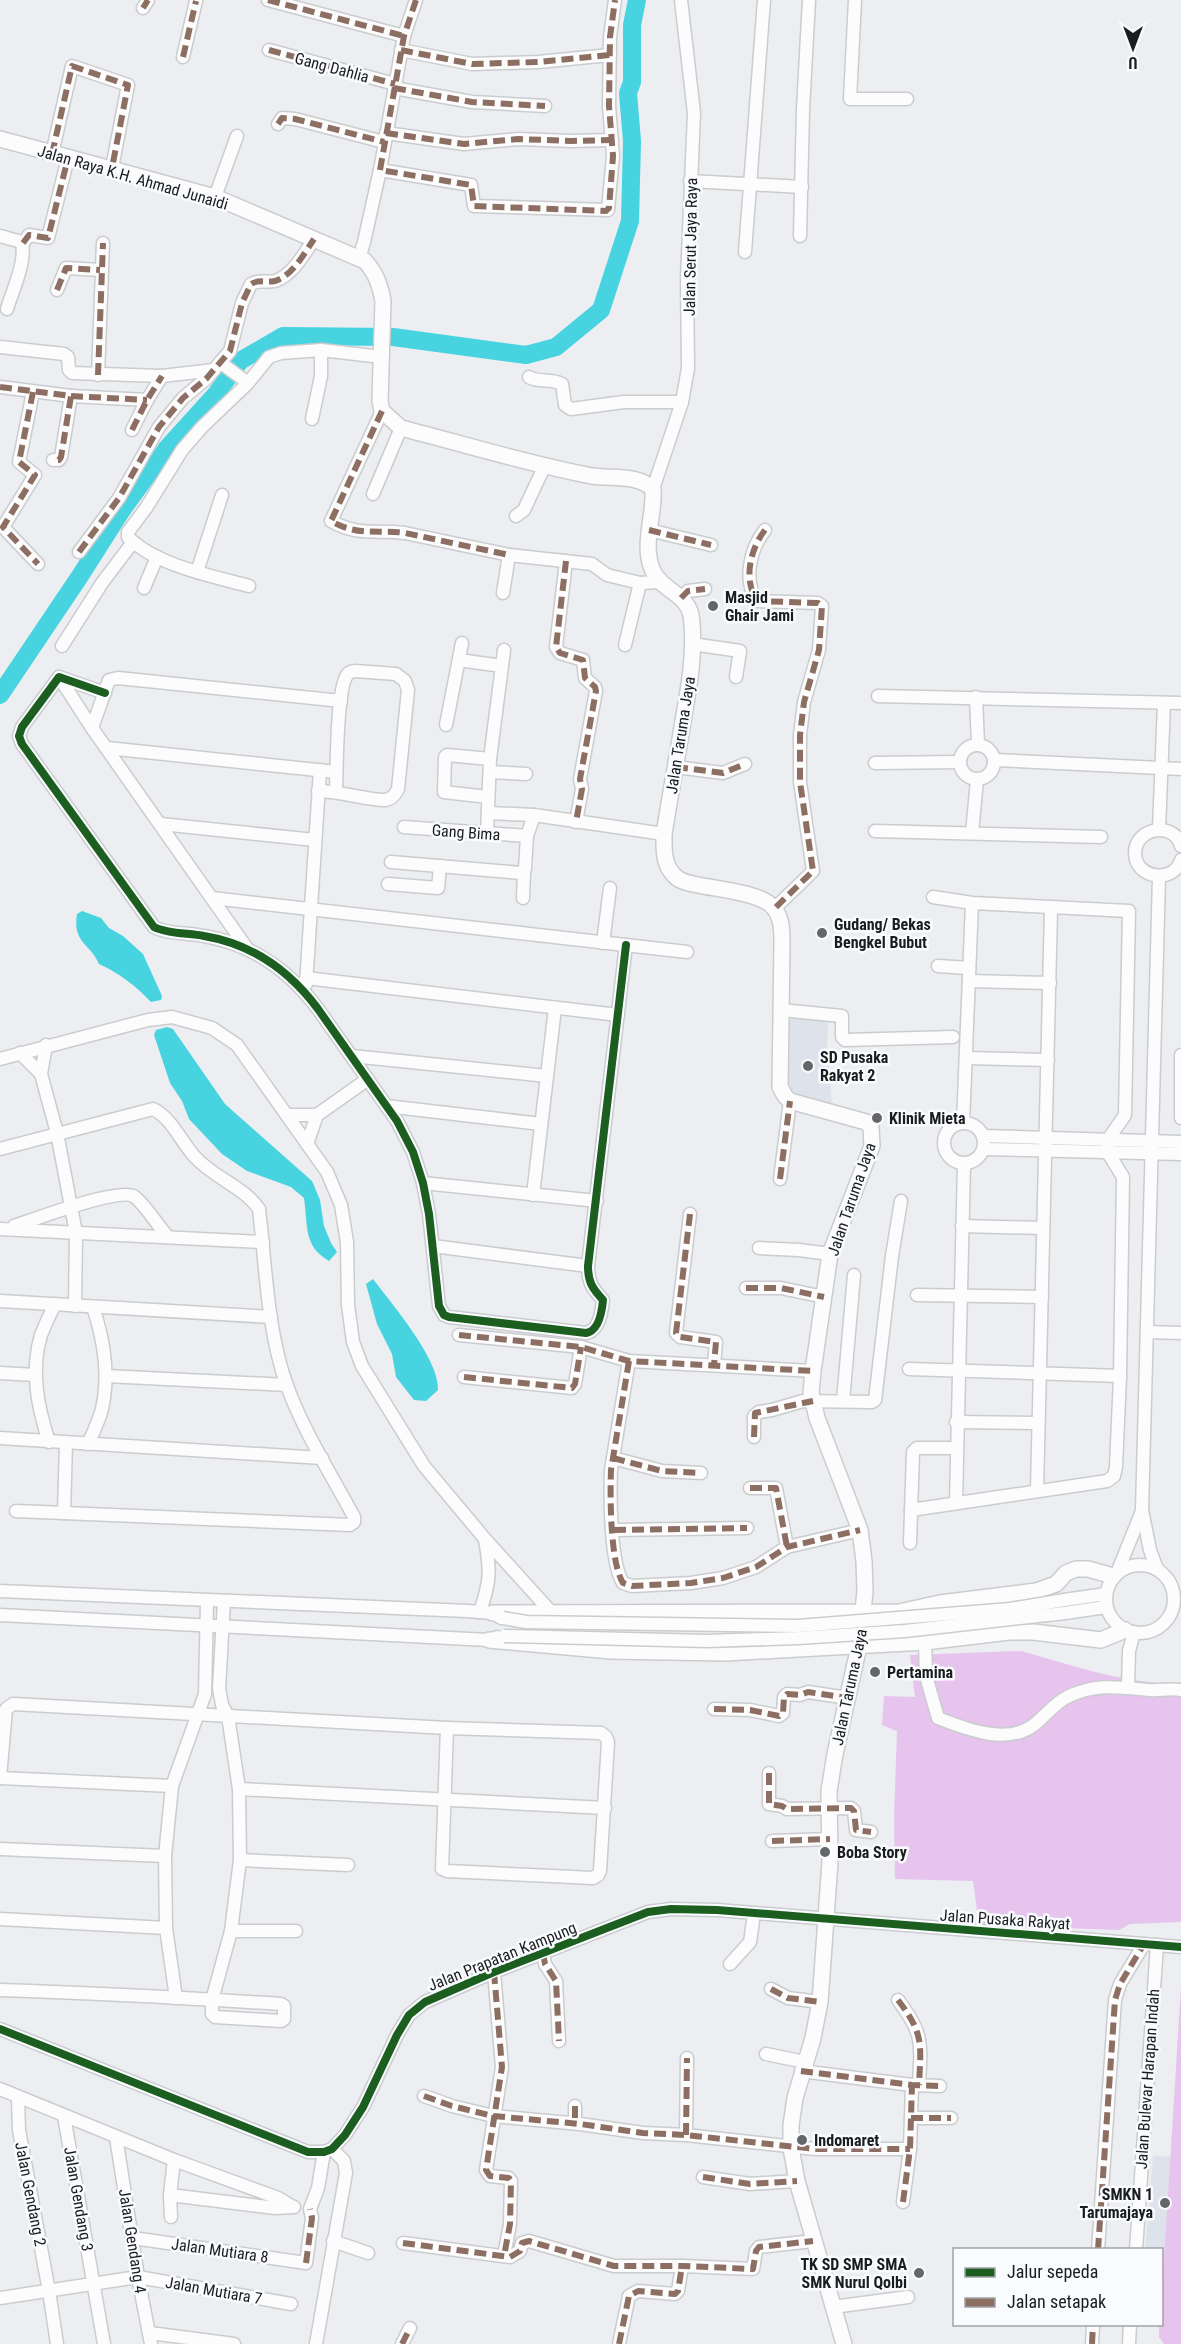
<svg xmlns="http://www.w3.org/2000/svg" width="1181" height="2344" font-family="'Roboto Condensed',sans-serif">
<style>
.built{fill:#dee2ea}
.green{fill:#e6c4ee}
.water{fill:#48d3e0}
.lines{fill:none;stroke-linecap:round;stroke-linejoin:round}
.river{stroke:#48d3e0;stroke-width:18}
.minor-casing{stroke:#caccce;stroke-width:15}
.major-casing{stroke:#caccce;stroke-width:18}
.minor{stroke:#fcfcfd;stroke-width:12}
.major{stroke:#fcfcfd;stroke-width:15}
.minor-bridge-casing{stroke:#caccce;stroke-width:15;stroke-linecap:butt}
.minor-bridge{stroke:#fcfcfd;stroke-width:12}
.quiet{stroke:#8d6e63;stroke-width:6;stroke-dasharray:12 6;stroke-linecap:butt}
.cycleway-casing{stroke:#f9fbff;stroke-width:11}
.cycleway{stroke:#1b5e20;stroke-width:8}
.poi-dot{fill:#646668;stroke:#f9fbff;stroke-width:2}
.labels{text-anchor:middle;stroke-width:5;stroke-linejoin:round;paint-order:stroke}
.street-label{font-size:16px;fill:#1b1c1e;stroke:#f9fbff}
.poi-label{font-size:16px;font-weight:bold;fill:#1b1c1e;stroke:#f9fbff;text-anchor:start}
</style>
<rect width="100%" height="100%" fill="#eceef1"/>
<g class="built">
<path d="M829,1017L827,1043L832,1105L790,1091L788,1073V1019Z"/>
<path d="M1153,2156L1181,2157L1162,2311V2250H1145Z"/>
</g>
<g class="green">
<path d="M1021,1651C1074,1666 1126,1684 1181,1684V1922L1130,1924L1119,1930L979,1925L973,1881L895,1879L894,1815L897,1731L882,1725L884,1696L915,1697L910,1655Z"/>
<path d="M1181,1987V2344H1164L1159,2337V2325L1162,2324V2291Z"/>
</g>
<g class="water">
<path d="M82,911L101,918L109,928L123,936L143,954L162,996L161,1000L151,1002C136,986 119,973 99,964C91,944 72,943 77,914Z"/>
<path d="M167,1027L173,1029L225,1104L312,1181L320,1200L324,1226L331,1243L337,1252L329,1261C303,1246 308,1225 304,1198L291,1187L247,1171L222,1154L189,1119L182,1101L170,1083L154,1035L156,1030Z"/>
<path d="M373,1279C392,1304 440,1360 438,1390L426,1401L414,1400L396,1377L392,1354L377,1324L366,1284Z"/>
</g>
<g class="lines">
<path class="river" d="M0,695L80,576L122,510L167,448L216,394L240,361L283,336L393,337L526,355L556,347L601,310L630,221L632,141L628,93L632,82V25L637,0"/>
<defs>
<g id="minor">
<path d="M268,0L404,36"/>
<path d="M855,0L850,99H907"/>
<path d="M143,8L148,0"/>
<path d="M269,50L395,84"/>
<path d="M401,50L472,64L538,62L610,55"/>
<path d="M183,57L196,1"/>
<path d="M394,88L472,102L545,106"/>
<path d="M278,124L282,118L295,119L384,142"/>
<path d="M386,133L464,144L518,139L571,141L612,140"/>
<path d="M52,154L72,66L128,85L112,168"/>
<path d="M380,170L471,185L474,206L608,210L613,156L609,106L610,37L615,0"/>
<path d="M690,181L802,187"/>
<path d="M215,197L237,136"/>
<path d="M0,236L22,242C26,263 13,289 7,309"/>
<path d="M800,236L803,109L809,0"/>
<path d="M23,243L29,235L48,238L68,158"/>
<path d="M745,252L764,0"/>
<path d="M359,259L364,242L380,170L404,36L416,0"/>
<path d="M57,290L66,268L100,270"/>
<path d="M0,347L64,354L68,357L69,370L72,373L162,376L214,370"/>
<path d="M221,363L248,383"/>
<path d="M98,375L103,243"/>
<path d="M529,377C539,383 551,378 562,384L565,405L571,409L624,402H682"/>
<path d="M0,387L71,396L61,457L59,460H53"/>
<path d="M33,392L19,462L35,475L3,527L38,564"/>
<path d="M71,396L147,400"/>
<path d="M382,411L331,521C359,537 376,529 405,533L509,555"/>
<path d="M312,419L321,376V350"/>
<path d="M132,430L147,400L162,376"/>
<path d="M653,489L682,402L688,368L687,278L694,113L681,0"/>
<path d="M373,494L401,428"/>
<path d="M516,516L524,510L545,465"/>
<path d="M649,530L711,545"/>
<path d="M765,530C750,549 743,580 757,601L818,603L822,606L819,650L804,702L800,735V782L813,871L775,908"/>
<path d="M79,552L119,498L159,427L183,398L206,379L230,351L242,303L251,284C259,279 266,283 275,281C292,276 304,254 314,239"/>
<path d="M566,561L556,647L560,653L583,660L585,678L595,687L596,691L580,779L582,789L576,822"/>
<path d="M197,572L222,495"/>
<path d="M249,586C212,576 155,565 128,537V532L146,508L182,450L202,427L248,383L269,357L281,353L321,350L382,357"/>
<path d="M144,588L157,557"/>
<path d="M503,593L509,555L592,564L607,575L640,583L659,582"/>
<path d="M681,598L688,591L705,589"/>
<path d="M692,644L740,651L736,677"/>
<path d="M625,645L640,583"/>
<path d="M62,646L102,583L133,542"/>
<path d="M459,660L502,666"/>
<path d="M59,677L92,728L246,947"/>
<path d="M105,693L59,677L22,727L19,736L22,744L154,927C167,934 189,933 204,936C252,944 289,970 318,1009L397,1121L413,1152L423,1183L429,1214L439,1306L444,1315L449,1317L586,1333C599,1331 602,1311 603,1300C592,1288 588,1282 588,1266L626,945"/>
<path d="M878,696L1181,703"/>
<path d="M976,697L978,744"/>
<path d="M446,725L462,643"/>
<path d="M92,728L109,680L118,678L341,701"/>
<circle cx="977" cy="762" r="17"/>
<path d="M107,748L336,772"/>
<path d="M490,759L504,650"/>
<path d="M995,760L1181,769"/>
<path d="M875,763L959,762"/>
<path d="M676,767L723,773L745,764"/>
<path d="M490,772L526,774"/>
<path d="M318,791C340,791 365,800 385,800C392,799 395,795 398,789L408,690L405,681L396,674L355,671C350,672 350,671 347,675C336,692 337,768 336,791"/>
<path d="M488,813L534,815"/>
<path d="M161,824L315,840"/>
<path d="M404,827L527,836"/>
<path d="M1159,829L1164,703"/>
<path d="M875,831L1101,837"/>
<path d="M972,833L977,780"/>
<path d="M487,834L490,759L447,755L445,757L444,792L488,797"/>
<path d="M1181,846C1175,821 1135,827 1135,853C1135,879 1174,884 1181,860"/>
<path d="M391,862L521,873L525,869L527,836L534,815L664,834"/>
<path d="M388,884L438,888L440,866"/>
<path d="M212,898L687,952"/>
<path d="M523,898L524,872"/>
<path d="M603,943L610,888"/>
<path d="M938,966L969,968"/>
<path d="M306,978L618,1015"/>
<path d="M969,981L1050,983"/>
<path d="M306,984L320,770"/>
<path d="M781,1010L842,1016V1037L845,1040L953,1037"/>
<path d="M46,1045L41,1074L57,1133L76,1233L75,1306"/>
<path d="M20,1053L41,1074"/>
<path d="M1181,1055V1118"/>
<path d="M352,1056L547,1076"/>
<path d="M966,1058L1048,1060"/>
<path d="M0,1059L148,1020L172,1017L212,1028L237,1045L327,1172L341,1205L347,1242L348,1305L353,1342L362,1366L424,1466L485,1539L552,1613"/>
<path d="M386,1106L541,1124"/>
<path d="M287,1115H317L368,1079"/>
<path d="M963,1123L972,903"/>
<circle cx="964" cy="1143" r="20"/>
<path d="M983,1136L1181,1142"/>
<path d="M307,1144L317,1115"/>
<path d="M0,1149L153,1109C172,1118 181,1142 195,1157C214,1178 244,1187 259,1209C266,1268 267,1330 287,1386C304,1432 331,1474 354,1517V1522L350,1525L16,1511"/>
<path d="M984,1149L1181,1154"/>
<path d="M780,1179L790,1101"/>
<path d="M423,1183L597,1201"/>
<path d="M533,1195L555,1008"/>
<path d="M690,1214L676,1333L680,1337L716,1342L714,1365"/>
<path d="M14,1226C33,1220 121,1186 135,1197C147,1207 157,1225 168,1237"/>
<path d="M962,1226L1043,1228"/>
<path d="M0,1229L263,1242"/>
<path d="M433,1246L588,1266"/>
<path d="M759,1248L799,1250L830,1254"/>
<path d="M746,1288H781L824,1297"/>
<path d="M917,1295L1042,1297"/>
<path d="M0,1301L271,1317"/>
<path d="M1147,1332L1181,1333"/>
<path d="M459,1335L581,1347L629,1361L813,1371"/>
<path d="M629,1361L611,1470C610,1495 610,1563 623,1583L632,1586L691,1583L723,1578L756,1567L787,1547L860,1530"/>
<path d="M909,1369L1120,1376"/>
<path d="M0,1373L35,1375"/>
<path d="M106,1376L287,1385"/>
<path d="M464,1377L572,1388L575,1384L581,1347"/>
<path d="M843,1401L854,1275"/>
<path d="M956,1422L1038,1423"/>
<path d="M754,1437V1416L759,1412L772,1410L803,1401L872,1402L875,1400L892,1256L901,1201"/>
<path d="M0,1438L322,1458"/>
<path d="M49,1442C38,1408 30,1371 41,1335C45,1325 50,1314 55,1304"/>
<path d="M88,1444C93,1433 99,1421 102,1409C110,1374 104,1340 93,1307"/>
<path d="M613,1458L662,1471L701,1473"/>
<path d="M750,1488H776L787,1547"/>
<path d="M1037,1490L1051,909"/>
<path d="M956,1502L964,1164"/>
<path d="M911,1510L1107,1481L1114,1476L1116,1467L1120,1376L1123,1177L1107,1151L1109,1138L1125,1115L1129,911L972,903L933,897"/>
<path d="M64,1513L66,1443"/>
<path d="M614,1530L747,1528"/>
<path d="M910,1543L913,1452L917,1448H956"/>
<circle cx="1140" cy="1599" r="34"/>
<path d="M1157,1569L1150,1550L1142,1510L1159,877"/>
<path d="M1117,1573L1142,1511"/>
<path d="M0,1591L467,1611L493,1613L501,1618"/>
<path d="M1064,1600L1106,1594"/>
<path d="M480,1612C490,1581 491,1572 485,1540"/>
<path d="M1065,1613L1106,1607"/>
<path d="M0,1615L489,1640L497,1637"/>
<path d="M925,1642L926,1676L938,1718C966,1729 1008,1746 1035,1724C1046,1715 1054,1704 1067,1697C1096,1683 1118,1687 1149,1690C1160,1691 1170,1688 1181,1690"/>
<path d="M1128,1687L1129,1651L1134,1632"/>
<path d="M714,1709L750,1710L779,1716L783,1713L784,1697L787,1694L800,1695L808,1692L848,1698"/>
<path d="M447,1728L601,1733L606,1737L608,1742L600,1871L598,1875L593,1878L447,1871L442,1869Z"/>
<path d="M769,1773V1804L782,1806L787,1809L851,1808L854,1811L856,1830L871,1832"/>
<path d="M0,1778L6,1709L13,1704L447,1728"/>
<path d="M0,1778L172,1786"/>
<path d="M239,1789L605,1808"/>
<path d="M772,1841L830,1839"/>
<path d="M0,1849L165,1856"/>
<path d="M240,1860L348,1865"/>
<path d="M0,1919L166,1928"/>
<path d="M231,1931H296"/>
<path d="M543,1953L545,1964L556,1981L559,2041"/>
<path d="M730,1964L750,1942L754,1914"/>
<path d="M494,1972L502,2067L486,2170L490,2176L509,2178L511,2181L510,2224L504,2256"/>
<path d="M771,1989L788,1998L820,2002"/>
<path d="M0,1990C94,1993 188,1998 281,2004L284,2006V2019L281,2021L215,2017L212,2014V2000L231,1931L240,1860L239,1789L228,1716L222,1705L219,1688L224,1601"/>
<path d="M176,1998L166,1928L165,1856L172,1786L205,1694L207,1601"/>
<path d="M898,2000C924,2034 921,2043 919,2085"/>
<path d="M0,2029L308,2152H324L332,2149L345,2135L363,2107L397,2035L409,2015L425,2002L494,1972L648,1912L671,1909L717,1910L1181,1947"/>
<path d="M766,2054L805,2062"/>
<path d="M801,2071L912,2085L940,2086"/>
<path d="M0,2089L174,2160"/>
<path d="M424,2096L452,2106L493,2116L580,2124L643,2133L686,2135L815,2149H910"/>
<path d="M18,2098L19,2130L49,2291L57,2344"/>
<path d="M575,2106V2123"/>
<path d="M64,2116L104,2344"/>
<path d="M911,2118H951"/>
<path d="M686,2135L687,2058"/>
<path d="M116,2137L138,2277L151,2344"/>
<path d="M703,2177L750,2184L797,2181"/>
<path d="M170,2195L275,2208L294,2207"/>
<path d="M903,2202L910,2149L912,2085"/>
<path d="M171,2217L170,2195L174,2160L278,2198L293,2207"/>
<path d="M133,2238L306,2263L312,2218L310,2209L318,2188L324,2152"/>
<path d="M333,2241L368,2253"/>
<path d="M403,2243L510,2257L520,2251L522,2243L529,2241L614,2266H682L753,2269L756,2251L759,2247L813,2241"/>
<path d="M1098,2250L1115,2000L1120,1984L1144,1944"/>
<path d="M1136,2250L1157,1945"/>
<path d="M0,2298L138,2277L291,2304"/>
<path d="M833,2307L908,2297"/>
<path d="M150,2333L234,2344"/>
<path d="M316,2344L346,2173L344,2161L332,2149"/>
<path d="M402,2344L410,2328"/>
<path d="M619,2344L629,2296L638,2291L675,2294L678,2291L682,2266"/>
<path d="M1092,2344L1093,2324"/>
<path d="M1129,2344L1130,2324"/>
</g>
<g id="major">
<path d="M0,139L215,197L365,261C376,273 380,285 383,301L380,401L382,411L401,428C464,444 528,464 592,476C612,479 638,474 653,489C655,515 641,546 653,571C661,590 687,594 691,615C696,649 689,687 683,721C677,759 670,796 664,834C664,848 663,863 673,874C679,882 689,883 698,885C717,889 761,893 773,907C782,917 782,931 782,943L780,1087L785,1096L790,1101L866,1122L871,1127L872,1146L830,1254L813,1371L811,1393L817,1418L860,1530L864,1561L865,1592L859,1646L835,1754L829,1791L830,1862L820,2002L813,2038L795,2098L791,2125V2148L797,2181L844,2344"/>
<path d="M493,1613L899,1612L940,1603L1036,1591L1056,1584L1066,1573L1076,1569H1088L1113,1576"/>
<path d="M489,1640L611,1651L725,1653L925,1642L1009,1632H1033L1101,1640L1125,1630"/>
</g>
</defs>
<use href="#minor" class="minor-casing"/>
<use href="#major" class="major-casing"/>
<use href="#minor" class="minor"/>
<use href="#major" class="major"/>
<defs>
<g id="minor-bridge">
<path d="M503,1618L526,1622L798,1626L1010,1609L1064,1600"/>
<path d="M504,1636L707,1641L798,1638L905,1631L1065,1613"/>
</g>
</defs>
<use href="#minor-bridge" class="minor-bridge-casing"/>
<use href="#minor-bridge" class="minor-bridge"/>
<g class="quiet">
<path d="M268,0L404,36"/>
<path d="M416,0L404,36L380,170L471,185L474,206L606,211L609,208L613,156L609,106L610,37L615,0"/>
<path d="M143,8L148,0"/>
<path d="M269,50L395,84"/>
<path d="M401,50L472,64L538,62L610,55"/>
<path d="M183,57L196,1"/>
<path d="M394,88L472,102L545,106"/>
<path d="M278,124L282,118L295,119L384,142"/>
<path d="M386,133L464,144L518,139L571,141L612,140"/>
<path d="M52,154L72,66L128,85L112,168"/>
<path d="M23,243L29,235L48,238L68,158"/>
<path d="M57,290L66,268L100,270"/>
<path d="M98,375L103,243"/>
<path d="M0,387L71,396L61,457L59,460H53"/>
<path d="M33,392L19,462L35,475L3,527L38,564"/>
<path d="M71,396L147,400"/>
<path d="M382,411L331,521C359,537 376,529 405,533L509,555"/>
<path d="M132,430L147,400L162,376"/>
<path d="M649,530L711,545"/>
<path d="M765,530C750,549 743,580 757,601L818,603L822,606L819,650L804,702L800,735V782L813,871L775,908"/>
<path d="M79,552L119,498L159,427L183,398L206,379L230,351L242,303L251,284C259,279 266,283 275,281C292,276 304,254 314,239"/>
<path d="M566,561L556,647L560,653L583,660L585,678L595,687L596,691L580,779L582,789L576,822"/>
<path d="M681,598L688,591L705,589"/>
<path d="M676,767L723,773L745,764"/>
<path d="M780,1179L790,1101"/>
<path d="M690,1214L676,1333L680,1337L716,1342L714,1365"/>
<path d="M746,1288H781L824,1297"/>
<path d="M459,1335L581,1347L629,1361L813,1371"/>
<path d="M629,1361L611,1470C610,1495 610,1563 623,1583L632,1586L691,1583L723,1578L756,1567L787,1547L860,1530"/>
<path d="M464,1377L572,1388L575,1384L581,1347"/>
<path d="M754,1437L755,1413L813,1401"/>
<path d="M613,1458L662,1471L701,1473"/>
<path d="M750,1488H776L787,1547"/>
<path d="M614,1530L747,1528"/>
<path d="M714,1709L750,1710L779,1716L783,1713L784,1697L787,1694L800,1695L808,1692L848,1698"/>
<path d="M769,1773V1804L782,1806L787,1809L851,1808L854,1811L856,1830L871,1832"/>
<path d="M772,1841L830,1839"/>
<path d="M543,1953L545,1964L556,1981L559,2041"/>
<path d="M494,1972L502,2067L486,2170L490,2176L509,2178L511,2181L510,2224L504,2256"/>
<path d="M771,1989L788,1998L820,2002"/>
<path d="M898,2000C924,2034 921,2043 919,2085"/>
<path d="M801,2071L912,2085L940,2086"/>
<path d="M424,2096L452,2106L493,2116L580,2124L643,2133L686,2135L815,2149H910"/>
<path d="M575,2106V2123"/>
<path d="M911,2118H951"/>
<path d="M686,2135L687,2058"/>
<path d="M703,2177L750,2184L797,2181"/>
<path d="M903,2202L910,2149L912,2085"/>
<path d="M403,2243L510,2257L520,2251L522,2243L529,2241L614,2266H682L753,2269L756,2251L759,2247L813,2241"/>
<path d="M1098,2250L1115,2000L1120,1984L1144,1944"/>
<path d="M306,2263L312,2218L310,2209"/>
<path d="M402,2344L410,2328"/>
<path d="M619,2344L629,2296L638,2291L675,2294L678,2291L682,2266"/>
<path d="M1092,2344L1093,2324"/>
</g>
<defs>
<g id="cycleway">
<path d="M105,693L59,677L22,727L19,736L22,744L154,927C167,934 189,933 204,936C252,944 289,970 318,1009L397,1121L413,1152L423,1183L429,1214L439,1306L444,1315L449,1317L586,1333C599,1331 602,1311 603,1300C592,1288 588,1282 588,1266L626,945"/>
<path d="M0,2029L308,2152H324L332,2149L345,2135L363,2107L397,2035L409,2015L425,2002L494,1972L648,1912L671,1909L717,1910L1181,1947"/>
</g>
</defs>
<use href="#cycleway" class="cycleway-casing"/>
<use href="#cycleway" class="cycleway"/>
</g>
<g class="poi-dot">
<circle cx="713" cy="606" r="6"/>
<circle cx="822" cy="933" r="6"/>
<circle cx="808" cy="1066" r="6"/>
<circle cx="877" cy="1118" r="6"/>
<circle cx="875" cy="1672" r="6"/>
<circle cx="825" cy="1852" r="6"/>
<circle cx="802" cy="2140" r="6"/>
<circle cx="1165" cy="2203" r="6"/>
<circle cx="919" cy="2273" r="6"/>
</g>
<g class="labels">
<g class="street-label">
<text transform="translate(332 67) rotate(15)" y="6">Gang Dahlia</text>
<text transform="translate(133 177) rotate(16)" y="6">Jalan Raya K.H. Ahmad Junaidi</text>
<text transform="translate(690 247) rotate(-89)" y="6">Jalan Serut Jaya Raya</text>
<text transform="translate(680 735) rotate(-81)" y="6">Jalan Taruma Jaya</text>
<text transform="translate(466 832) rotate(4)" y="6">Gang Bima</text>
<text transform="translate(851 1199) rotate(-71)" y="6">Jalan Taruma Jaya</text>
<text transform="translate(849 1687) rotate(-78)" y="6">Jalan Taruma Jaya</text>
<text transform="translate(1005 1919) rotate(4)" y="6">Jalan Pusaka Rakyat</text>
<text transform="translate(502 1956) rotate(-22)" y="6">Jalan Prapatan Kampung</text>
<text transform="translate(1147 2079) rotate(-86)" y="6">Jalan Bulevar Harapan Indah</text>
<text transform="translate(31 2194) rotate(79)" y="6">Jalan Gendang 2</text>
<text transform="translate(79 2199) rotate(80)" y="6">Jalan Gendang 3</text>
<text transform="translate(133 2241) rotate(81)" y="6">Jalan Gendang 4</text>
<text transform="translate(220 2250) rotate(8)" y="6">Jalan Mutiara 8</text>
<text transform="translate(214 2290) rotate(10)" y="6">Jalan Mutiara 7</text>
</g>
<g class="poi-label">
<text x="725" y="603">Masjid<tspan x="725" dy="18">Ghair Jami</tspan></text>
<text x="834" y="930">Gudang/ Bekas<tspan x="834" dy="18">Bengkel Bubut</tspan></text>
<text x="820" y="1063">SD Pusaka<tspan x="820" dy="18">Rakyat 2</tspan></text>
<text x="889" y="1124">Klinik Mieta</text>
<text x="887" y="1678">Pertamina</text>
<text x="837" y="1858">Boba Story</text>
<text x="814" y="2146">Indomaret</text>
<text x="1153" y="2200" text-anchor="end">SMKN 1<tspan x="1153" dy="18">Tarumajaya</tspan></text>
<text x="907" y="2270" text-anchor="end">TK SD SMP SMA<tspan x="907" dy="18">SMK Nurul Qolbi</tspan></text>
</g>
</g>
<rect x="953" y="2248" width="210" height="78" fill="#f9fbff" stroke="#a0a2a5" stroke-width="1.5"/>
<rect x="965" y="2268" width="30" height="9" fill="#1b5e20" stroke="#a0a2a5" stroke-width="1.5"/>
<text x="1007" y="2278" font-size="18" fill="#1b1c1e">Jalur sepeda</text>
<rect x="965" y="2298" width="30" height="9" fill="#8d6e63" stroke="#a0a2a5" stroke-width="1.5"/>
<text x="1007" y="2308" font-size="18" fill="#1b1c1e">Jalan setapak</text>
<g transform="translate(1133 48) rotate(180)" stroke="#f9fbff" stroke-width="4.5" paint-order="stroke">
<path d="M0-4.5L10 22L0 15L-10 22Z" fill="#1b1c1e"/>
<text y="-9" font-size="16" font-weight="bold" text-anchor="middle" fill="#1b1c1e">U</text>
</g>
</svg>
